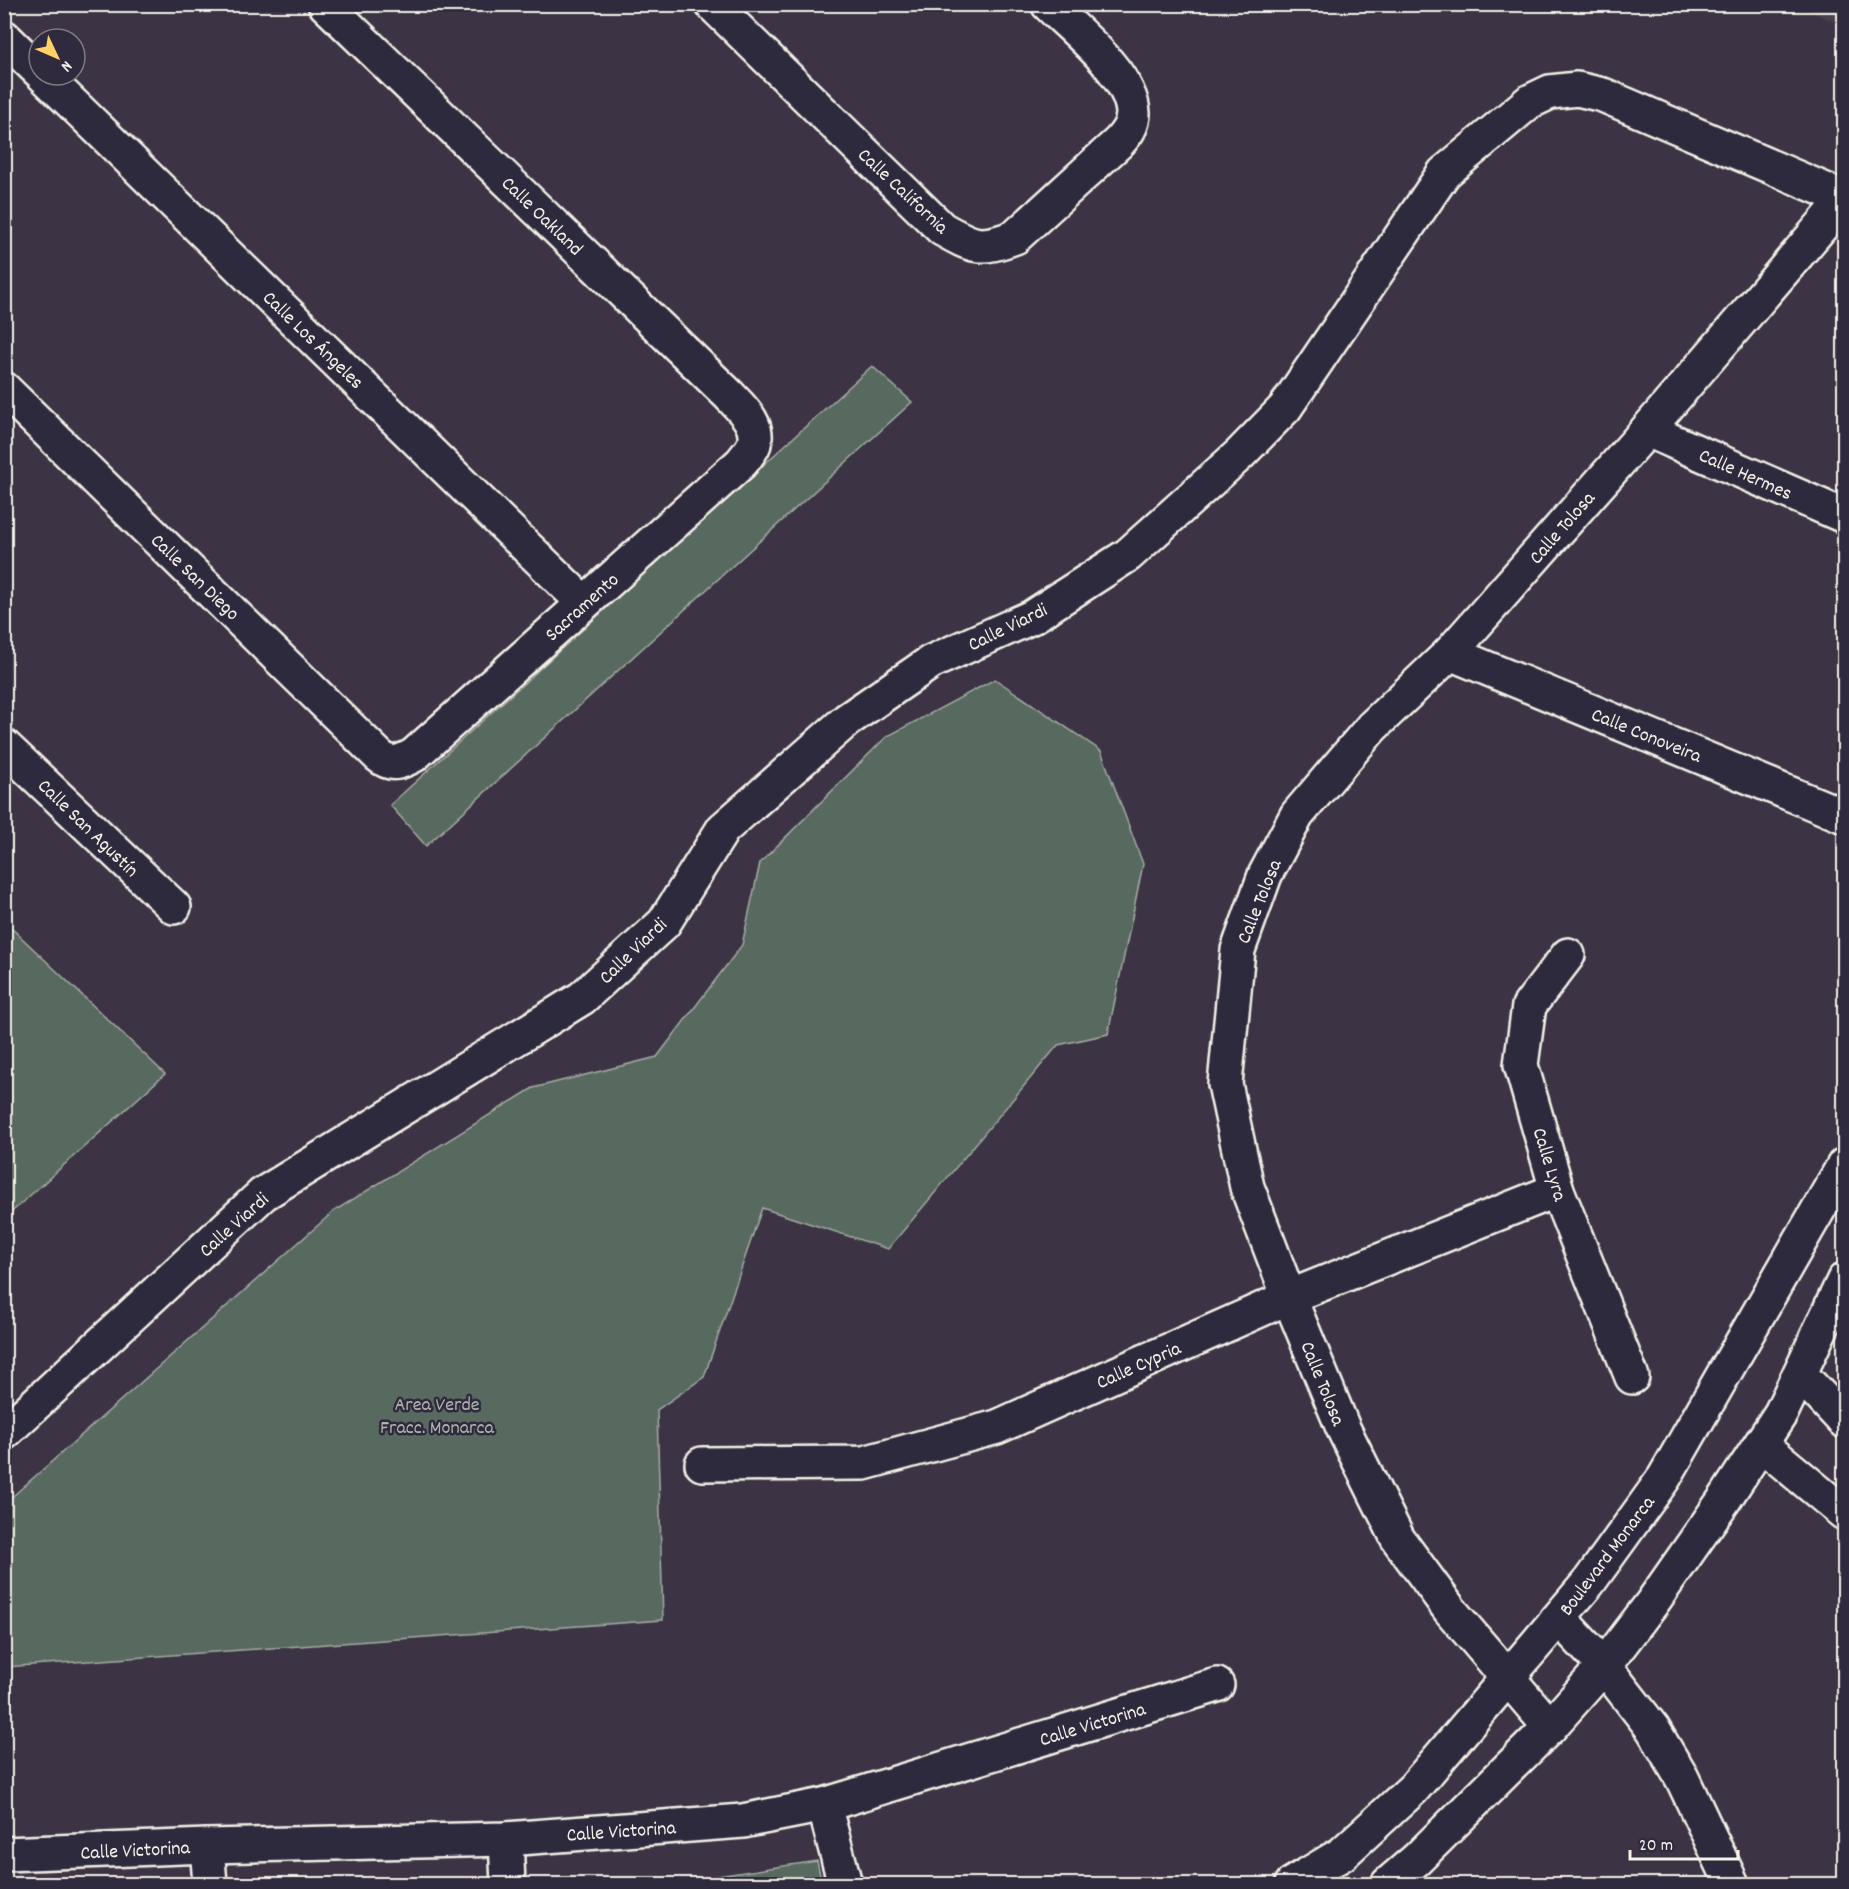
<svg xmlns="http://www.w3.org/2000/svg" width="1849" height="1889" font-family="Dekko,sans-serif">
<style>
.built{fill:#4c3f4d}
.green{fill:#586960;stroke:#a6ada4;stroke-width:1.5}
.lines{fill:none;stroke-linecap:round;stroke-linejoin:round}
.street-casing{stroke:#f4f1e8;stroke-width:38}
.street{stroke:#2f2a3d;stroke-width:33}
.labels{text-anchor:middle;stroke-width:5;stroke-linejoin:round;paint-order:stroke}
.street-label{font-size:20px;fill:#f4f1e8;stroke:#2f2a3d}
.park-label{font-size:20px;fill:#aeb4ab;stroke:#2f2a3d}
</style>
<rect width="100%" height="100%" fill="#3c3444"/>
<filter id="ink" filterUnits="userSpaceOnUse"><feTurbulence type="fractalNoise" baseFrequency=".0167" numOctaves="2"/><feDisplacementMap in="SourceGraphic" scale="12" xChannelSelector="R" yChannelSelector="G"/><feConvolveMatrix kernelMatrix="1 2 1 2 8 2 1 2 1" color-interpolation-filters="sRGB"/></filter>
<g filter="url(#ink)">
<path class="built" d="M1797,5H1844V26Z"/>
<g class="green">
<path d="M872,366L912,402L426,846L390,805Z"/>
<path d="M995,679L1101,751L1143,864L1108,1034L1058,1045L888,1249L762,1208L704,1377L657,1410L663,1620L5,1667V1503L334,1211L533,1088L657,1057L742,945L760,863L886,737Z"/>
<path d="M4,921L165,1074L5,1218H4Z"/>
<path d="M817,1861L822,1884H664Z"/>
</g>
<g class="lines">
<defs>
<g id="street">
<path d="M712,4L942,229C974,247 980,250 1015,237L1119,142C1127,133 1133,125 1133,113C1131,74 1074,30 1048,4"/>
<path d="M4,37L39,71"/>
<path d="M43,75L584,603"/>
<path d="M4,389L379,756C392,767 401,762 414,755L741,463C745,458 752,450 754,444C760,424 741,408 729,395L325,4"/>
<path d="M1647,430L1844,516"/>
<path d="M1450,653L1844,816"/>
<path d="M4,746L174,907"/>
<path d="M1568,955L1529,1006L1521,1065L1557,1190L1632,1377"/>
<path d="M1800,1374L1844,1421"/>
<path d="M4,1433L263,1194L582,998L664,923L723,829L847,720L931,662L1032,617L1128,555L1240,454L1285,408L1444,173L1529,102L1550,92L1577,89L1603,95L1844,198"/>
<path d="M1761,1444L1844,1513"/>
<path d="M702,1464L864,1463L997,1427L1289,1297L1557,1190"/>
<path d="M1559,1618L1604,1666L1653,1729L1682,1778L1732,1884"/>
<path d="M1550,1727L1450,1610L1398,1539L1343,1428L1289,1297L1247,1187L1225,1084L1238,950L1265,875L1297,815L1372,727L1450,653L1647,430L1844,200"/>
<path d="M824,1805L845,1884"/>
<path d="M506,1839L508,1884"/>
<path d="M207,1846L210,1884"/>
<path d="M4,1854L207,1846L506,1839L743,1821L824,1805L1217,1685"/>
<path d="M1292,1884L1342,1854L1413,1789L1589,1582L1664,1478L1844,1165"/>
<path d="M1388,1884L1417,1859L1550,1727L1604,1666L1652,1603L1724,1500L1781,1413L1844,1280"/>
</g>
</defs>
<use href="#street" class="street-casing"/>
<use href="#street" class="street"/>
</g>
</g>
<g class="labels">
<g class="street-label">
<text transform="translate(904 190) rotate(43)" y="7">Calle California</text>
<text transform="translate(543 215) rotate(44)" y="7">Calle Oakland</text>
<text transform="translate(314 339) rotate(44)" y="7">Calle Los Ángeles</text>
<text transform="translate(1746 473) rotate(24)" y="7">Calle Hermes</text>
<text transform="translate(1561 527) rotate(-49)" y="7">Calle Tolosa</text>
<text transform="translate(196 576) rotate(44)" y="7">Calle San Diego</text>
<text transform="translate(581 606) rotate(-42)" y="7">Sacramento</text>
<text transform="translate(1007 626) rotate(-26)" y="7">Calle Viardi</text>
<text transform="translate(1647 734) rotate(22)" y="7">Calle Conoveira</text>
<text transform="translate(89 827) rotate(44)" y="7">Calle San Agustín</text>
<text transform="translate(1258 901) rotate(-68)" y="7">Calle Tolosa</text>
<text transform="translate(632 950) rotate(-44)" y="7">Calle Viardi</text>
<text transform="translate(1551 1164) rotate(73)" y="7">Calle Lyra</text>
<text transform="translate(233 1224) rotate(-42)" y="7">Calle Viardi</text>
<text transform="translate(1138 1364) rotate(-24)" y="7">Calle Cypria</text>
<text transform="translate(1324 1383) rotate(68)" y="7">Calle Tolosa</text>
<text transform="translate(1606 1555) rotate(-53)" y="7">Boulevard Monarca</text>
<text transform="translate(1092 1723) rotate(-17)" y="7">Calle Victorina</text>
<text transform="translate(621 1830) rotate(-4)" y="7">Calle Victorina</text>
<text transform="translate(135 1849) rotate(-3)" y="7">Calle Victorina</text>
</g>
<g class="park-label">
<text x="437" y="1410">Area Verde<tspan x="437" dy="23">Fracc. Monarca</tspan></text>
</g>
</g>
<rect width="1849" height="1889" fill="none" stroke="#2f2a3d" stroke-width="24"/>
<rect x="12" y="12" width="1825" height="1865" fill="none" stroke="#f4f1e8" stroke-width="2" filter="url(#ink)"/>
<g transform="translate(57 57) rotate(134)"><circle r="28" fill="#2f2a3d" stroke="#7e7a81" stroke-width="1.5"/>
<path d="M0-4.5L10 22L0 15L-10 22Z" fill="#ffd166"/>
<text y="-9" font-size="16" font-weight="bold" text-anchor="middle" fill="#f4f1e8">N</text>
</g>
<path d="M1630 1850v9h108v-9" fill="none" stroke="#f4f1e8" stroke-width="3"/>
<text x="1639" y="1850" font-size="18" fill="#f4f1e8" stroke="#2f2a3d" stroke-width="4.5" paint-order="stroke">20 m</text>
</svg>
